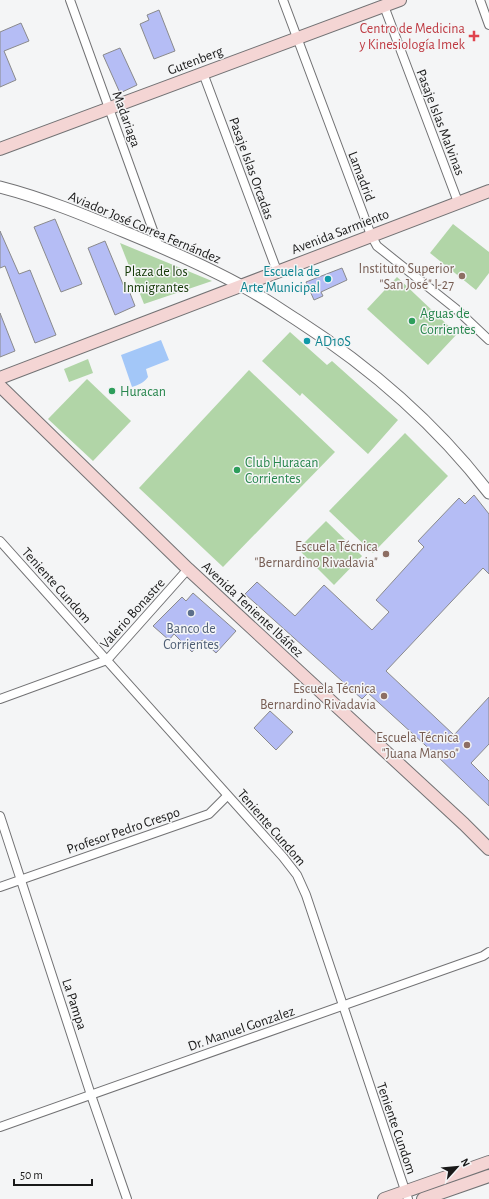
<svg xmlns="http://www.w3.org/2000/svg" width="489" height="1199" font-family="'Alegreya Sans',sans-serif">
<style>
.green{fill:#b1d5a7}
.water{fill:#a3c7f8}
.building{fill:#b5bdf5;stroke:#8a8a8c}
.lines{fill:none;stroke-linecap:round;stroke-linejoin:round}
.minor-casing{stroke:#727274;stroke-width:10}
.tertiary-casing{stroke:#727274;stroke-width:13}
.secondary-casing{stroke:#727274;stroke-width:14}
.minor{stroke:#fff;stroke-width:8}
.tertiary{stroke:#fff;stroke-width:11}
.secondary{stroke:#f4d5d4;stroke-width:12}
.health-dot{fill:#e0444e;stroke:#f4f5f6;stroke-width:1.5}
.education-dot{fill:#8d6e63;stroke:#f4f5f6;stroke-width:1.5}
.culture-dot{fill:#0f9aa8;stroke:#f4f5f6;stroke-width:1.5}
.leisure-dot{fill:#2e9e5b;stroke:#f4f5f6;stroke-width:1.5}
.service-dot{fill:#5c6f8a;stroke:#f4f5f6;stroke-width:1.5}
.labels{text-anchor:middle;stroke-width:3;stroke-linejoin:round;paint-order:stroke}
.health-label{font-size:14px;fill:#be3a42;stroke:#f4f5f6;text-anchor:end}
.street-label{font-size:14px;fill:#191919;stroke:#f4f5f6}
.education-label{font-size:14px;fill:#785e54;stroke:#f4f5f6;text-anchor:end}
.park-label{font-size:14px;fill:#133806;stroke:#f4f5f6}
.culture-label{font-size:14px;fill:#0d838f;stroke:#f4f5f6;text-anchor:end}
.leisure-label{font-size:14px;fill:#27864d;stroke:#f4f5f6;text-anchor:start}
.service-label{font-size:14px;fill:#4e5e75;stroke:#f4f5f6}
</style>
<rect width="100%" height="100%" fill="#f4f5f6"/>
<g class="green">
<path d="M453,224L489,252V273L476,290L430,253Z"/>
<path d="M120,243L212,281L144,304Z"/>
<path d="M397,277L457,334L428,365L367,309Z"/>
<path d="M290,332L327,365L332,361L398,420L368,454L302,393L300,396L262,361Z"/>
<path d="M88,359L93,373L69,382L64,369Z"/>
<path d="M249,370L335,452L223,567L139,488Z"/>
<path d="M87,379L131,421L93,461L48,419Z"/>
<path d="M405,433L448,476L373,553L329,511Z"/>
<path d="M326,521L362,556L334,585L298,549Z"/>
</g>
<path class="water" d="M161,340L169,360L146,369L148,377C144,383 138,385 132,387L121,355Z"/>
<g class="building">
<path d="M159,10L175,51L154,59L140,24L149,20L147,15Z"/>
<path d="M21,23L29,41L4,51L16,80L0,87V32Z"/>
<path d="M120,48L137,85L120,93L103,55Z"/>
<path d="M55,219L82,284L61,292L34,227Z"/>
<path d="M0,231L19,274L30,270L56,335L35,343L5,266L0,268Z"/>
<path d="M105,241L125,289L128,288L135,306L115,315L88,248Z"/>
<path d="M342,268L347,280L321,292L323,296L314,300L306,282Z"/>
<path d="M0,313L15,351L0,357Z"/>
<path d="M474,495L489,514V574L483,568L386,671L454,735L489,697V744L471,763L489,781V806L436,755L368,693L362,699L245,594L257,582L295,616L324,585L372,630L389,612L376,600L424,547L418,541L459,498L465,504Z"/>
<path d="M193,593L236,631L216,653L202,640L192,652L174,634L169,640L153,626L182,597L186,601Z"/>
<path d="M270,711L293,732L276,750L254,728Z"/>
</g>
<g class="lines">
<defs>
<g id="minor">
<path d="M70,0L159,247"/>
<path d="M283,0L371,235L377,246L456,309L489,340"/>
<path d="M480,0L489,25"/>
<path d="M384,6L458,202"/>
<path d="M203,73L277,271"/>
<path d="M0,541L283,857L297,875L306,895L408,1199"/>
<path d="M0,699L107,660L188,569"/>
<path d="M0,816L91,1095L127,1199"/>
<path d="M0,887L209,814L227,796"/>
<path d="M0,1127L483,956L489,952"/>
</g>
<path id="tertiary" d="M0,187C43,198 84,215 125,232C164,248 203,265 240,285C260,295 278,308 297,320C370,367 436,424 489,493"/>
<g id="secondary">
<path d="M0,149L400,0"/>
<path d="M0,378L489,191"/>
<path d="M0,386L188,569L464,824L489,849"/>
<path d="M384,1199L489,1162"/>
<path d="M423,1199L489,1176"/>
</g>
</defs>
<use href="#minor" class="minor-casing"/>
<use href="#tertiary" class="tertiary-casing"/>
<use href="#secondary" class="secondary-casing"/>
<use href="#minor" class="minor"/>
<use href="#tertiary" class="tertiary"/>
<use href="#secondary" class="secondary"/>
</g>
<path class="health-dot" d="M472 30h4v4h4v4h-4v4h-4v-4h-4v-4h4z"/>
<g class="education-dot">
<circle cx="462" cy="276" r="4"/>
<circle cx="386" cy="554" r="4"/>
<circle cx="384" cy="696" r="4"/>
<circle cx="467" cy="745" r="4"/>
</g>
<g class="culture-dot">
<circle cx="328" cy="279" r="4"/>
<circle cx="307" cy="341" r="4"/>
</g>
<g class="leisure-dot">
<circle cx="412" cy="321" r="4"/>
<circle cx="112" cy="391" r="4"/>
<circle cx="237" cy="470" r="4"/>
</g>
<circle class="service-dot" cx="191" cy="613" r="4"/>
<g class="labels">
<g class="health-label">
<text x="465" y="33">Centro de Medicina<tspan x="465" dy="16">y Kinesiología Imek</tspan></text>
</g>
<g class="street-label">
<text transform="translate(195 60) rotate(-21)" y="5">Gutenberg</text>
<text transform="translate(127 119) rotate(70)" y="5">Madariaga</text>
<text transform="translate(441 122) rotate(69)" y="5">Pasaje Islas Malvinas</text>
<text transform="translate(252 168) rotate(70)" y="5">Pasaje Islas Orcadas</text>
<text transform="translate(362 176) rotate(69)" y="5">Lamadrid</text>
<text transform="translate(145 227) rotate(23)" y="5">Aviador José Correa Fernández</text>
<text transform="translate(340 231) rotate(-21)" y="5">Avenida Sarmiento</text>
<text transform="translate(57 585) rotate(48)" y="5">Teniente Cundom</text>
<text transform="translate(253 609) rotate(43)" y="5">Avenida Teniente Ibáñez</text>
<text transform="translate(132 613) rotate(-48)" y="5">Valerio Bonastre</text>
<text transform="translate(272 827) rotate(49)" y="5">Teniente Cundom</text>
<text transform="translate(123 830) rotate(-19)" y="5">Profesor Pedro Crespo</text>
<text transform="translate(75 1004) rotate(72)" y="5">La Pampa</text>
<text transform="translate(241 1028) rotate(-19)" y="5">Dr. Manuel Gonzalez</text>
<text transform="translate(397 1128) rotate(71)" y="5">Teniente Cundom</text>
</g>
<g class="education-label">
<text x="454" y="273">Instituto Superior<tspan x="454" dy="16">"San José" I-27</tspan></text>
<text x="378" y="551">Escuela Técnica<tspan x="378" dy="16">"Bernardino Rivadavia"</tspan></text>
<text x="376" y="693">Escuela Técnica<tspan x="376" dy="16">Bernardino Rivadavia</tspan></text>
<text x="459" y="742">Escuela Técnica<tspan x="459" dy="16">"Juana Manso"</tspan></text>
</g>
<g class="park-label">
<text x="156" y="276">Plaza de los<tspan x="156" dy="16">Inmigrantes</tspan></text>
</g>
<g class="culture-label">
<text x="320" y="276">Escuela de<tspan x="320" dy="16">Arte Municipal</tspan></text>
<text x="315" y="346" text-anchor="start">AD10S</text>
</g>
<g class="leisure-label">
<text x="420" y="318">Aguas de<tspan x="420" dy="16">Corrientes</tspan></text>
<text x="120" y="396">Huracan</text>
<text x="245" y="467">Club Huracan<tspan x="245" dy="16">Corrientes</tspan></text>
</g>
<g class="service-label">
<text x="191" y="633">Banco de<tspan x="191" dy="16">Corrientes</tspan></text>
</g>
</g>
<g transform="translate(457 1167) rotate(63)" stroke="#f4f5f6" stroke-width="3" paint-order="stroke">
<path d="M0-3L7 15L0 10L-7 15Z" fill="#191919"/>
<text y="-6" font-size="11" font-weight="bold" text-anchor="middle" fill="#191919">N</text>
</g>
<path d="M14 1179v6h78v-6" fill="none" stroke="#191919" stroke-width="2"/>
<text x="20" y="1179" font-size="12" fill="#191919" stroke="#f4f5f6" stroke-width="3" paint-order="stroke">50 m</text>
</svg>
